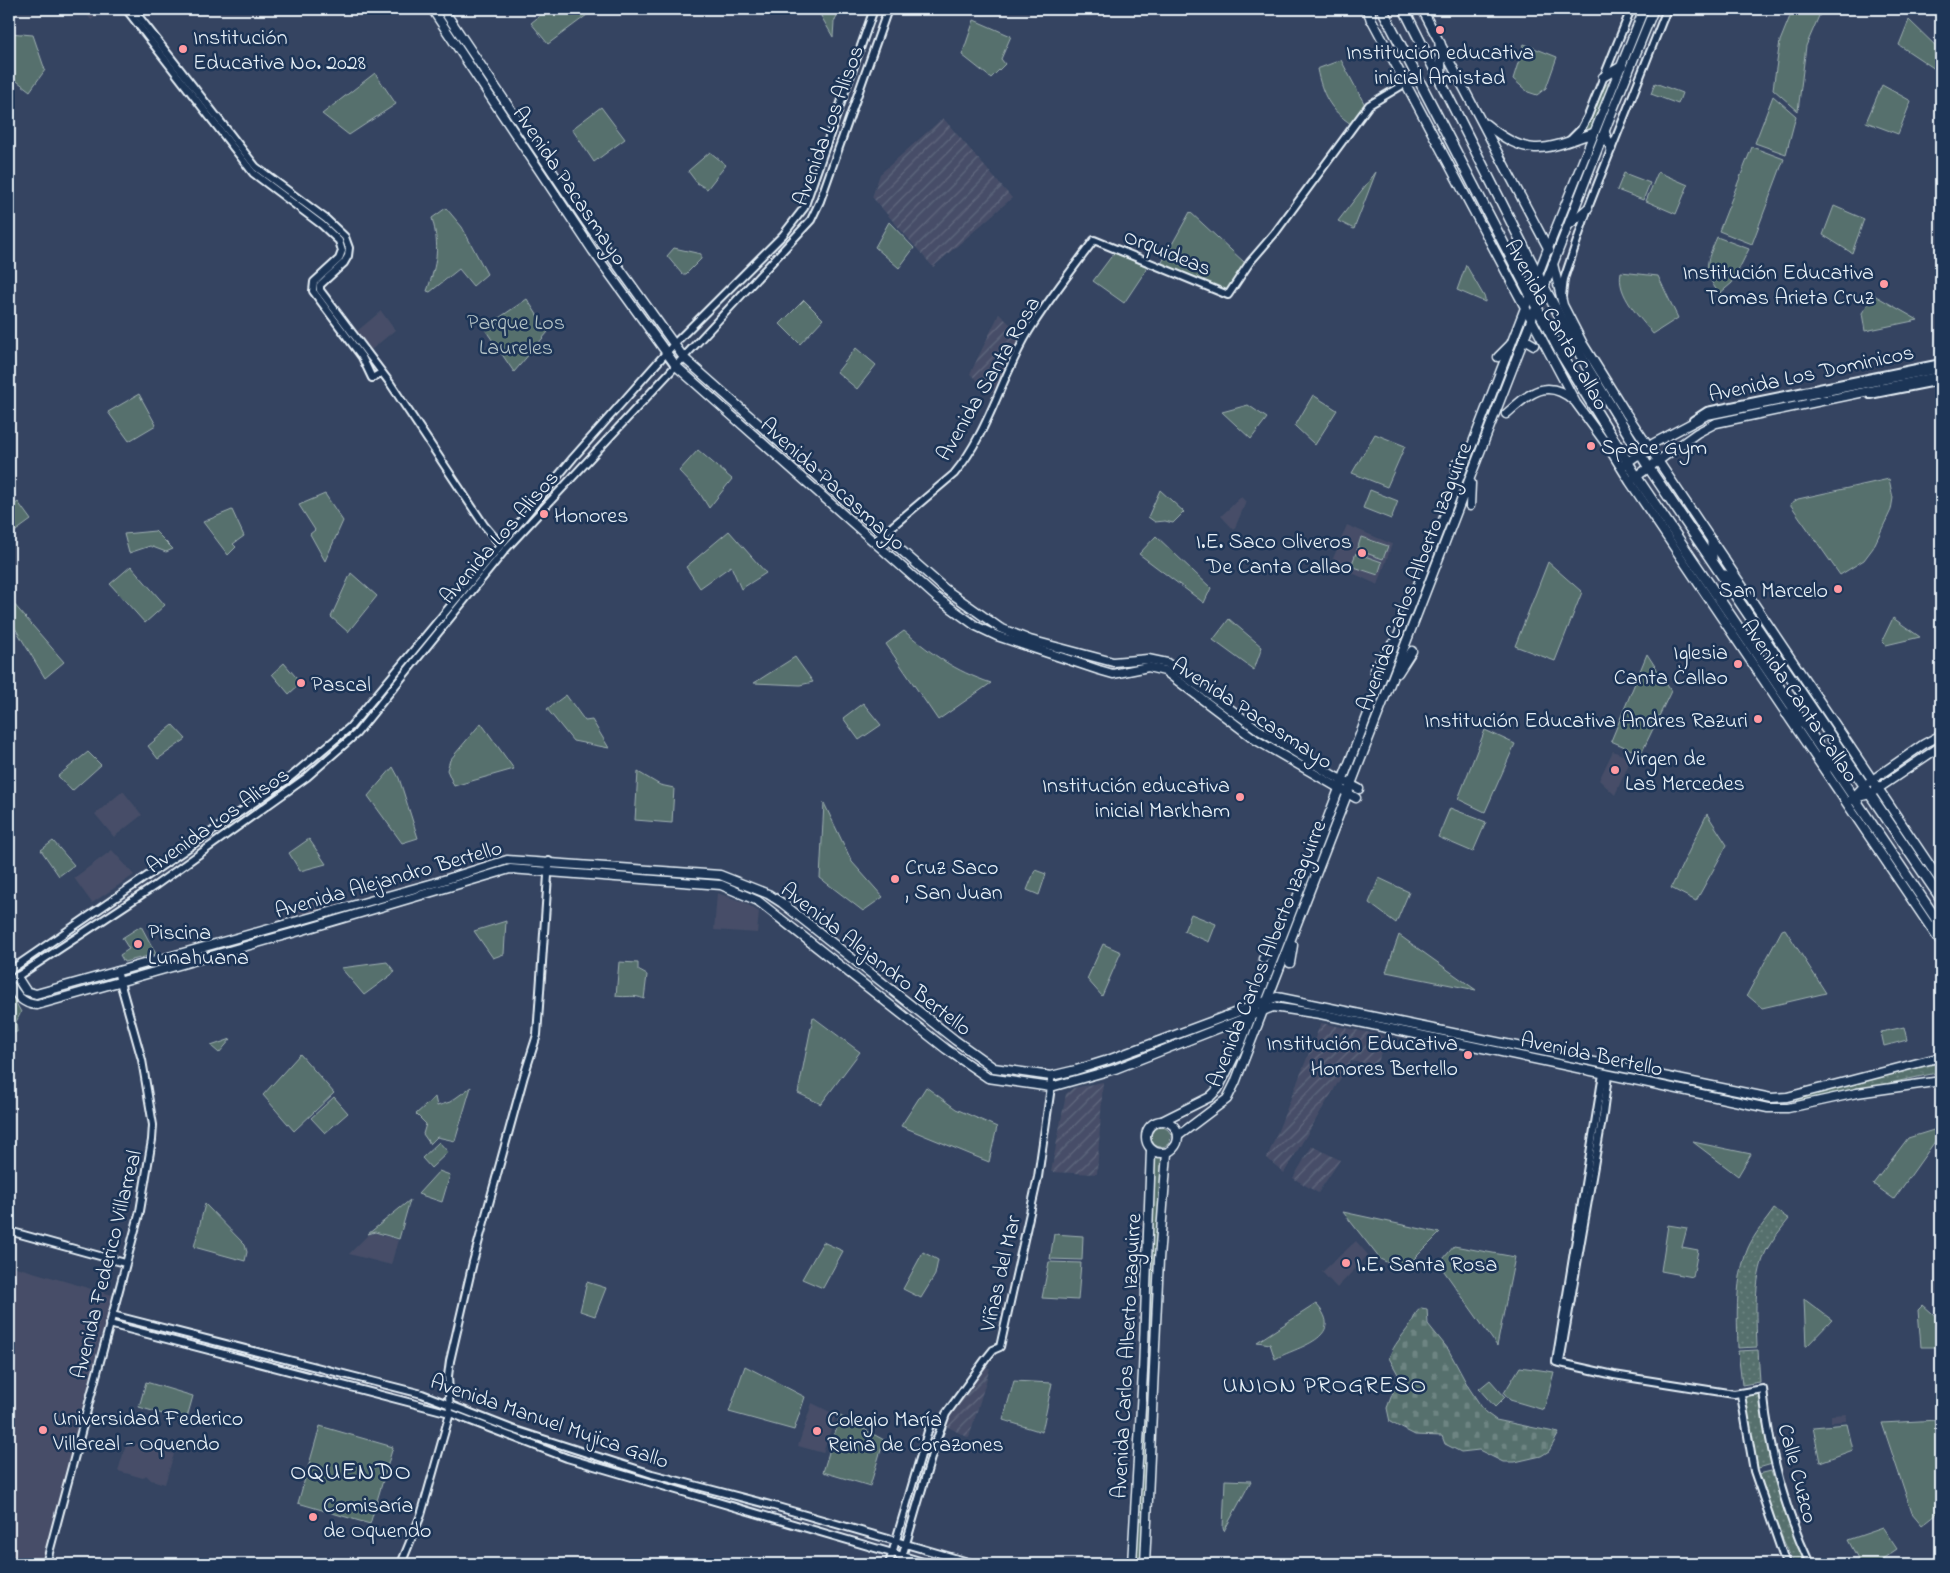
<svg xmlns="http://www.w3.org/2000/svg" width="1950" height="1573" font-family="'Indie Flower',sans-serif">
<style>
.built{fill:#464e68}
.industrial{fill:url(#industrial-furrows)}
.grass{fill:url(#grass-dots);stroke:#9fb0b2}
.cemetery{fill:url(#cemetery-stones);stroke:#9fb0b2}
.park{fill:#56706d;stroke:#9fb0b2}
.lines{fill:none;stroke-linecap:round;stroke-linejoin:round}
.minor-casing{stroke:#e8f1f8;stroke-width:10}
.major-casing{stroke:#e8f1f8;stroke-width:11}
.highway-casing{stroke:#e8f1f8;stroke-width:12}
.minor{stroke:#1d3557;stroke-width:6}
.major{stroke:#1d3557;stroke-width:8}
.highway{stroke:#1d3557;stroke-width:9}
.poi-dot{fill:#ff9aa2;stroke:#1d3557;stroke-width:2}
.labels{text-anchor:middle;stroke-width:5;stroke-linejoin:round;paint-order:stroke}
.poi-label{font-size:22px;fill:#e8f1f8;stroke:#1d3557;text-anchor:start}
.street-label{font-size:22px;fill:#e8f1f8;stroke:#1d3557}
.park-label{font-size:22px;fill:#b5c4c7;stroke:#1d3557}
.neighbourhood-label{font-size:24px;letter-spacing:1px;fill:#e8f1f8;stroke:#1d3557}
.quarter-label{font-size:25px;letter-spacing:1px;fill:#e8f1f8;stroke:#1d3557}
</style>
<defs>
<pattern id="industrial-furrows" width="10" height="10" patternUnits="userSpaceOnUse" patternTransform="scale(1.25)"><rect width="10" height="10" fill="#464e68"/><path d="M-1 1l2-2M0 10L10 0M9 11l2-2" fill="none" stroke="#61687e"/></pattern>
<pattern id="grass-dots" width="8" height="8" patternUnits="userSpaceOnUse" patternTransform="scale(1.25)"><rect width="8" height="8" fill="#56706d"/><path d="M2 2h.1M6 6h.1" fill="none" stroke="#6e8583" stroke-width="1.8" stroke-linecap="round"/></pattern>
<pattern id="cemetery-stones" width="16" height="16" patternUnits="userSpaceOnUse" patternTransform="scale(1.25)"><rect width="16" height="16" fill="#56706d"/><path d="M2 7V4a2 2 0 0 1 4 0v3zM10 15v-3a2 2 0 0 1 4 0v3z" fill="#6e8583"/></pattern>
</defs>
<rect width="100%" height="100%" fill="#354461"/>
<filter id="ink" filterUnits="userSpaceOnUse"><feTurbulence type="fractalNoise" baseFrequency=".02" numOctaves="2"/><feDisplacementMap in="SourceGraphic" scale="10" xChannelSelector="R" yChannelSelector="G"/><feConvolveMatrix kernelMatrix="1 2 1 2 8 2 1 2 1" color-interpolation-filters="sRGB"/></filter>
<g filter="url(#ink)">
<g class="built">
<path d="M82,9H106L91,20Z"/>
<path d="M381,311L395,330L371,350L356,332Z"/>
<path d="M1241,497L1246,502L1234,530L1221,516Z"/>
<path d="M1347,525L1392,544L1378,585L1331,563Z"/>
<path d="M1613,751L1631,759L1615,795L1599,780Z"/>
<path d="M123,791L142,815L114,837L95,814Z"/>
<path d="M112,850L134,875L92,903L74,878Z"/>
<path d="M336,890L340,905L304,916L295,908L303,901Z"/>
<path d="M717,893L744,902L759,912L757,933L714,930Z"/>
<path d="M375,1233L398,1240L391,1265L349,1254L368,1235Z"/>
<path d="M1356,1241L1368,1255L1337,1288L1322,1272Z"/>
<path d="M9,1265L112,1295L41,1564H9Z"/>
<path d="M812,1403L836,1415L823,1453L798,1446Z"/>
<path d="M1847,1414L1846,1421L1831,1422V1415Z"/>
<path d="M127,1441L174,1454L165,1484L151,1480L146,1475L143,1478L118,1471Z"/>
</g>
<g class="industrial">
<path d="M943,118L1012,198L933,267L872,197L880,174Z"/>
<path d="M999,314L1021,334L995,389L991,392L970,374Z"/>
<path d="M1321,1023L1381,1035L1384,1038L1379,1060L1375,1065L1351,1061L1284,1173L1267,1158Z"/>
<path d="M1103,1082L1097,1174L1051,1172L1066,1094L1073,1088Z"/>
<path d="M1312,1146L1340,1160L1318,1193L1293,1178Z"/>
<path d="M984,1367L990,1368L969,1438L944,1425Z"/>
</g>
<g class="grass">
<path d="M1644,17L1647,19L1616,98L1613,97Z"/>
<path d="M1614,78L1598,121L1587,133L1584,129C1594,113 1598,88 1614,78Z"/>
<path d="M1609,106L1610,109L1557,245L1554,241Z"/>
<path d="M1941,1062V1072L1797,1103L1796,1098Z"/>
<path d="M1774,1209L1789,1219C1781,1229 1772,1240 1766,1251C1753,1281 1756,1315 1757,1347L1738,1348C1737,1315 1735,1279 1748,1248C1754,1234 1766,1221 1774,1209Z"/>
<path d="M1758,1350L1760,1382L1742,1385L1738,1351Z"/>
<path d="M1761,1390L1772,1464L1755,1469L1743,1394Z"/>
<path d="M1771,1471L1791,1530L1807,1564H1794L1774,1519L1759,1474Z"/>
</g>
<path class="cemetery" d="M1421,1308L1427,1309L1428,1324L1448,1349L1469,1388L1485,1412L1496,1420L1559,1433L1549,1451L1541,1456L1515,1462H1503L1479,1450L1461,1452L1445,1444L1442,1436L1415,1435L1390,1422L1387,1408L1399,1376L1389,1358C1394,1344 1402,1337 1410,1325C1415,1318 1414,1313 1421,1308Z"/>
<g class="park">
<path d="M548,9H595L548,44L531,23Z"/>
<path d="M817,9H840L834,22L833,37Z"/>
<path d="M1793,9H1822L1806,46L1798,111L1773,89L1780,41Z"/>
<path d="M974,20L1011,36L1001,59L1005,64L991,78L962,55Z"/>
<path d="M1909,20L1941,51V73L1899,45Z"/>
<path d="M9,33L33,35L45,70L30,91L9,75Z"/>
<path d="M1524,44L1557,57L1546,88L1537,95L1528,92L1513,79Z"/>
<path d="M1341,60L1365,105L1351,124C1330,110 1322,94 1317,69Z"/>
<path d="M375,73L396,104L349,135L322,114Z"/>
<path d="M1655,83L1682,93L1678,104L1651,94Z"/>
<path d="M1882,85L1911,101L1898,134L1866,122Z"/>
<path d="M1773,96L1796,116L1786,154L1755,143Z"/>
<path d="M601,107L625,139L594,162L572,129Z"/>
<path d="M1752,147L1784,159L1752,244L1719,231Z"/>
<path d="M710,152L726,165L707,189L697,183L688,171Z"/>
<path d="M1376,172L1354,229L1338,221Z"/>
<path d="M1658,172L1688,185L1676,214L1646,201Z"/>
<path d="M1624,173L1650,183L1643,200L1617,190Z"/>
<path d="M1834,206L1864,219L1852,253L1823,235Z"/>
<path d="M446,208L462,227L487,274L473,286L459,269L430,292L427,291C437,263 440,247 432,218Z"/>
<path d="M1190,212L1245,263L1226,292L1161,264Z"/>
<path d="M889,222L914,248L899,268L875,247Z"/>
<path d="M1717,237L1749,249L1732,283L1719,294C1702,269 1706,263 1717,237Z"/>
<path d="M674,248L701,254V259L686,274H682L667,256Z"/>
<path d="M1114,253L1148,267L1124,303L1093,281Z"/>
<path d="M1466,265L1485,298V302L1457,290Z"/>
<path d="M1621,272L1658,276L1678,318L1653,334C1640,317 1616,295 1621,272Z"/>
<path d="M1874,295L1918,320L1865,331L1862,313Z"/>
<path d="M527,299L548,332L514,372L484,328Z"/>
<path d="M804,300L823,319L800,344L780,324Z"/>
<path d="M856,348L876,365L857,389L837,372Z"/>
<path d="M139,394L156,425L129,441L108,412Z"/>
<path d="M1313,395L1337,410L1315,445L1295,426Z"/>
<path d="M1248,405L1267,418L1251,439L1222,412Z"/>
<path d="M1375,434L1405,446L1387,487L1352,473Z"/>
<path d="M698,450L732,479L709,508L699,492L679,471Z"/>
<path d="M1889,479L1893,498L1891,510L1873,548L1864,560L1840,575L1790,504L1798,499Z"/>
<path d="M1160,490L1184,512L1173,523L1165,521L1155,522L1148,517Z"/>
<path d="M1370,490L1398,501L1391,519L1363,508Z"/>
<path d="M325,494L343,521L325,561L310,534L315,530L299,505Z"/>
<path d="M18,502L31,520L9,536V509Z"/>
<path d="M232,510L244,536L233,544L236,547L228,555L203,522Z"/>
<path d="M155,531L173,549L166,552L150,546L129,553L124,534Z"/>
<path d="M729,531L766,573L741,589L731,566L700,588L686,567Z"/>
<path d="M1156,536L1211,588L1204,603L1139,554Z"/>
<path d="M1361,537L1388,546L1383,559L1357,550Z"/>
<path d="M1356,553L1382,562L1378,575L1351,566Z"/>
<path d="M1548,562L1582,592L1555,661L1515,646Z"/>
<path d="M131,566L165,605L145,623L110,584Z"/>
<path d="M351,573L377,596L348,632L331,617Z"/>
<path d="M13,603L64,662L45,678L9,618V610Z"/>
<path d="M1893,618L1920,637L1886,645L1882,641Z"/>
<path d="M1229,619L1262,647L1254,670L1213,640Z"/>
<path d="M904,631C935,656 953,670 991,683L938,720L886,644Z"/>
<path d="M1647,654L1671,691L1641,754L1611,741Z"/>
<path d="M795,657L813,682L800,685L754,683Z"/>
<path d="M284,663L301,683L289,694L272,674Z"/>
<path d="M566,695L585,721L592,720L609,748L573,741L547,709Z"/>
<path d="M863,703L881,725L859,740L843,718Z"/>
<path d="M481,723L514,769L454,786L447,770L450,760Z"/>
<path d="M173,725L186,739L158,759L148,746Z"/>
<path d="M1485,730L1515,744L1485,812L1458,799Z"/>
<path d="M88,752L101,765L72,791L58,776Z"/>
<path d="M393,767L399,778L418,838L402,843L368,796Z"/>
<path d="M638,772L660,785L674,788L672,823L635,820Z"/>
<path d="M824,803L852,862L883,897L863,911L820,878Z"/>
<path d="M1450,808L1486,822L1473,852L1438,837Z"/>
<path d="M1707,814L1727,845L1696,901L1671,888Z"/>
<path d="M309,839L326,864L300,871L289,853Z"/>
<path d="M53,841L74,865L59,876L41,850Z"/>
<path d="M1035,870L1046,874L1039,895L1027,890Z"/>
<path d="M1379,878L1409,892L1396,923L1369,903Z"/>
<path d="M1191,914L1216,924L1209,942L1184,931Z"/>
<path d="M506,921L504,954L493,958L474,931Z"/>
<path d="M141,926L156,954L124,962L120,955L129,949L122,938Z"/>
<path d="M1785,929L1826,993L1762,1008L1747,995L1782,930Z"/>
<path d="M1399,935L1476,990L1386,972Z"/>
<path d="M1103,944L1121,952L1102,996L1087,979Z"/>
<path d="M387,962L395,972L364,995L341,968Z"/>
<path d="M619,962L638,963V970L647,975L644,999C634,994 627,998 616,996Z"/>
<path d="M9,990L21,1012L16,1022L17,1032L9,1033Z"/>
<path d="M813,1017L860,1052L821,1104L798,1093Z"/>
<path d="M1904,1027L1907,1040L1884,1046L1881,1032Z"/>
<path d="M231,1039L219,1053L211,1046Z"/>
<path d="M300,1054L334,1093L294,1131L263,1095Z"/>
<path d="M471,1087L455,1141L437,1137L430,1144L423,1134L426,1124L416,1114L435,1097L437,1106L450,1102Z"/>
<path d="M926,1087L956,1109L997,1127L989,1162L901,1126Z"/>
<path d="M334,1097L348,1113L325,1133L311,1118Z"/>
<circle cx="1161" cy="1137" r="10"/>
<path d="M1940,1128L1941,1133L1894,1199L1873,1184L1908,1138Z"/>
<path d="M439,1142L448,1152L431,1168L422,1158Z"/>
<path d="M1693,1142L1751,1154L1738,1176Z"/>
<path d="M1155,1156H1163L1141,1564H1136Z"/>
<path d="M439,1171L450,1175L442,1202L418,1194Z"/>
<path d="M410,1200L399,1239L375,1232L368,1234Z"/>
<path d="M205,1204L245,1245L247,1252L245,1261L194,1247Z"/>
<path d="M1343,1212L1440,1233L1403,1270L1380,1259Z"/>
<path d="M1668,1225L1687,1228L1682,1247L1698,1250L1693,1277L1661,1271Z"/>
<path d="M1054,1234L1083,1236L1082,1260L1050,1259Z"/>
<path d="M823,1242L843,1251L823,1288L802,1279Z"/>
<path d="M1454,1246L1515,1257L1497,1346L1439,1264Z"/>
<path d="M923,1252L938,1260L935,1275L921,1298L903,1289Z"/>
<path d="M1049,1262L1081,1263L1078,1300L1042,1298Z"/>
<path d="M587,1282L606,1288L595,1316L580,1311Z"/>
<path d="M1804,1299L1832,1320L1806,1347Z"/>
<path d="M1316,1304C1348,1338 1296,1347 1275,1359L1270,1344L1257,1342Z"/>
<path d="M1923,1305L1941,1321V1347H1921L1918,1310Z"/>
<path d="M745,1366L805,1397L794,1430L729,1412Z"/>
<path d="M1520,1367L1554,1372L1544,1410L1510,1400L1504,1393Z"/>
<path d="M1490,1380L1505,1397L1495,1407L1479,1389Z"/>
<path d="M1014,1381L1052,1383L1042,1432L1003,1420Z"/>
<path d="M146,1382L193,1396L186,1421L139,1407Z"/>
<path d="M840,1416L884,1440L870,1486L823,1472Z"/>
<path d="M1938,1420L1941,1433V1510L1922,1525L1912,1513L1882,1423Z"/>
<path d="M1847,1424L1853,1450L1820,1462L1813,1427Z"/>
<path d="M320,1426L393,1447L370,1524L298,1503Z"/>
<path d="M1225,1480L1251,1481L1224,1531L1223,1528Z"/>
<path d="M1883,1528L1897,1549L1875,1564H1861L1848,1540Z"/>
</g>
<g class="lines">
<defs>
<g id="minor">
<path d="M126,9L253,173L322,225L339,241L342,251L339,259L314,282L313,291L362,357L372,378L381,373"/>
<path d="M133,9L256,167L326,219L345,237L349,248L348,256L344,263L320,285V290L390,383L484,525L500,544"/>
<path d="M1570,140L1581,129L1588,116L1631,9"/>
<path d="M1562,296L1564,279L1588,208L1667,9"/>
<path d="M1870,395L1941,381"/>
<path d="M1693,420L1707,411L1941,363"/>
<path d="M875,541L954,474C989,432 1001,377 1029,331C1048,300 1072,270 1094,240L1228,295L1250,262L1275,233L1369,105L1406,83"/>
<path d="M9,971L287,780L350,727L573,458L674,344L783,235L804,208L874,9"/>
<path d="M9,982L156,885L307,777L356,734L505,550L811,220L820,201L888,9"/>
<path d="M1603,1074L1556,1362L1614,1375L1734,1394L1763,1389C1769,1451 1784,1509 1810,1564"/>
<path d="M9,1231L125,1263"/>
<path d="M112,1315L422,1394L512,1429L652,1474L774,1506L975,1564"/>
<path d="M109,1324L450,1413L567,1458L930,1564"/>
<path d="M1560,1362L1603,1114L1608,1075"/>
<path d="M1741,1395L1754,1471L1786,1564"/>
<path d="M46,1564L140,1211L152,1140L153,1125L142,1060L117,971"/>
<path d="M401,1564L421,1515L450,1413L448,1376L450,1361L473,1262L524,1076L537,1035L549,861"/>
<path d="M889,1564L931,1421L941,1427"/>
<path d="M900,1564L935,1444L946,1414L985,1360L993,1350L1000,1347L1038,1177L1051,1087V1076"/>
</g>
<g id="major">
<path d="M432,9L593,251L676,366L936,597L976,626L997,636L1099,670L1113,674L1148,667L1165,671L1256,740L1356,798"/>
<path d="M443,9L587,223L684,358L945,589L1000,628L1030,640L1113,662L1148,659L1167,663L1259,730L1334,776L1359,789"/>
<path d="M1366,9L1576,403L1609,448L1630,482L1941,943"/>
<path d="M1422,9L1549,250"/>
<path d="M1603,77L1622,66"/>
<path d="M1486,124C1528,159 1545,150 1593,133"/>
<path d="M1605,133L1611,149"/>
<path d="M1570,224L1588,208"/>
<path d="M1553,264L1563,305L1583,344L1626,413L1941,882"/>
<path d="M1524,339L1534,345"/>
<path d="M1498,357L1510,345"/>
<path d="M1506,414C1527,396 1545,376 1573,400"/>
<path d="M1456,464L1457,484"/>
<path d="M1625,464L1654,443L1707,415L1941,368"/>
<path d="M1633,479L1697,433L1716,423L1941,376"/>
<path d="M1470,506L1471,483"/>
<path d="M1374,670L1392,644"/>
<path d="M1398,673L1412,651"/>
<path d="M1854,798L1870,794L1941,746"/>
<path d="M1850,801L1865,785L1924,744L1941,735"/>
<path d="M1263,959L1278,940"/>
<path d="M1290,963L1293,945"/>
<path d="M17,977L26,991L36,994L434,883L507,860L720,875L768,894L782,903L955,1040L994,1068L1051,1076L1076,1070L1108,1060L1277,997L1771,1098L1787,1097L1941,1057"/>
<path d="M9,982C16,995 22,1004 37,1005L303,930L510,869L721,885L758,901L946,1049L988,1078L1051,1087L1115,1069L1273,1007L1320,1014L1768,1108H1788L1857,1093L1941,1081"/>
<circle cx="1162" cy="1137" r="16"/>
<path d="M1162,1121L1210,1097L1218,1089L1240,1045L1552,238L1644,9"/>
<path d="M1178,1136L1227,1099L1235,1083L1614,107L1654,9"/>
<path d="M1132,1564L1143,1372L1151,1150"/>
<path d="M1145,1564L1159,1259L1167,1153"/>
</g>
<g id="highway">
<path d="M1370,9L1371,19"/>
<path d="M1382,9L1561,354L1640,482L1941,926"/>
<path d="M1404,9L1544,287L1587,367L1649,468L1941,899"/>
<path d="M1440,43L1441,78"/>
<path d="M1712,541V560"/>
<path d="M1725,575L1743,588"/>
<path d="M1786,713L1800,723"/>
<path d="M1823,756L1826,771"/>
<path d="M1936,918L1937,936"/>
</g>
</defs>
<use href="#minor" class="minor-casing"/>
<use href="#major" class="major-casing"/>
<use href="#highway" class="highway-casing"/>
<use href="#minor" class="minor"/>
<use href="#major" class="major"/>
<use href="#highway" class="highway"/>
</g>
</g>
<g class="poi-dot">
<circle cx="1440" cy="30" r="5"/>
<circle cx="183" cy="49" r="5"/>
<circle cx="1884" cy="284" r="5"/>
<circle cx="1591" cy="446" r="5"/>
<circle cx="544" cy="514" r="5"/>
<circle cx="1362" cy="553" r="5"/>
<circle cx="1838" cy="589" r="5"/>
<circle cx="1738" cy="664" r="5"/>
<circle cx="301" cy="683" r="5"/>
<circle cx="1758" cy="719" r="5"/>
<circle cx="1615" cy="770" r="5"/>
<circle cx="1240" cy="797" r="5"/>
<circle cx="895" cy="879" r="5"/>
<circle cx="138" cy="944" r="5"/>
<circle cx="1468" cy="1055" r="5"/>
<circle cx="1346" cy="1263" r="5"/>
<circle cx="43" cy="1430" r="5"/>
<circle cx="817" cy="1431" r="5"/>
<circle cx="313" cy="1517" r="5"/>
</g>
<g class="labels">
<g class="poi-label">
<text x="193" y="44">Institución<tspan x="193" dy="25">Educativa No. 2028</tspan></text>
<text x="1440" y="59" text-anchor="middle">Institución educativa<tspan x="1440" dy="25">inicial Amistad</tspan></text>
<text x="1874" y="279" text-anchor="end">Institución Educativa<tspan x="1874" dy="25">Tomas Arieta Cruz</tspan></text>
<text x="1601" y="454">Space Gym</text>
<text x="554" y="522">Honores</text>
<text x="1352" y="548" text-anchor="end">I.E. Saco Oliveros<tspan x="1352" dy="25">De Canta Callao</tspan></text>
<text x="1828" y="597" text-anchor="end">San Marcelo</text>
<text x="1728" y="659" text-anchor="end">Iglesia<tspan x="1728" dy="25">Canta Callao</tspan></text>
<text x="311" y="691">Pascal</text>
<text x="1748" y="727" text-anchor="end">Institución Educativa Andres Razuri</text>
<text x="1625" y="765">Virgen de<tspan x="1625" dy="25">Las Mercedes</tspan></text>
<text x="1230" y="792" text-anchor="end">Institución educativa<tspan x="1230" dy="25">inicial Markham</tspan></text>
<text x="905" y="874">Cruz Saco<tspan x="905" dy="25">, San Juan</tspan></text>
<text x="148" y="939">Piscina<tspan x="148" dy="25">Lunahuana</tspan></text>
<text x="1458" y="1050" text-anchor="end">Institución Educativa<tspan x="1458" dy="25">Honores Bertello</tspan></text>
<text x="1356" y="1271">I.E. Santa Rosa</text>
<text x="53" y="1425">Universidad Federico<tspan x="53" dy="25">Villareal - Oquendo</tspan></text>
<text x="827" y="1426">Colegio María<tspan x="827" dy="25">Reina de Corazones</tspan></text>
<text x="323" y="1512">Comisaría<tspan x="323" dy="25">de Oquendo</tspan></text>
</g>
<g class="street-label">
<text transform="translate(827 125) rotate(-70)" y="8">Avenida Los Alisos</text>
<text transform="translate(571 185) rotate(56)" y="8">Avenida Pacasmayo</text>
<text transform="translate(1168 251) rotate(22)" y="8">Orquideas</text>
<text transform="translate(1558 324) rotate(61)" y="8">Avenida Canta Callao</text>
<text transform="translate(1811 372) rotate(-12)" y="8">Avenida Los Dominicos</text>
<text transform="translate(987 378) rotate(-60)" y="8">Avenida Santa Rosa</text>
<text transform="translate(834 483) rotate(42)" y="8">Avenida Pacasmayo</text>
<text transform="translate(498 536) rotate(-49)" y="8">Avenida Los Alisos</text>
<text transform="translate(1413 576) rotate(-69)" y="8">Avenida Carlos Alberto Izaguirre</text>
<text transform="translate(1801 700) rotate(56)" y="8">Avenida Canta Callao</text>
<text transform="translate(1253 712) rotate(33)" y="8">Avenida Pacasmayo</text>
<text transform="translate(217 819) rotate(-35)" y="8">Avenida Los Alisos</text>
<text transform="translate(388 878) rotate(-16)" y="8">Avenida Alejandro Bertello</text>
<text transform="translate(1265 953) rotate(-68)" y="8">Avenida Carlos Alberto Izaguirre</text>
<text transform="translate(877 958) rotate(38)" y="8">Avenida Alejandro Bertello</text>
<text transform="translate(1592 1053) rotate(12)" y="8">Avenida Bertello</text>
<text transform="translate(105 1264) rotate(-76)" y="8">Avenida Federico Villarreal</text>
<text transform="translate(999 1273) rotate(-77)" y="8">Viñas del Mar</text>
<text transform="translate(1125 1356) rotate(-87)" y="8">Avenida Carlos Alberto Izaguirre</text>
<text transform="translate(550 1420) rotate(19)" y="8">Avenida Manuel Mujica Gallo</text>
<text transform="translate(1799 1473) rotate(75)" y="8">Calle Cuzco</text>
</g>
<g class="park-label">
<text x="516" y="329">Parque Los<tspan x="516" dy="25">Laureles</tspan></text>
</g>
<g class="neighbourhood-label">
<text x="1325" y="1392">UNION PROGRESO</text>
</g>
<g class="quarter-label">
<text x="351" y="1479">OQUENDO</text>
</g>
</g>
<rect width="1950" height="1573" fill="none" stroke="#1d3557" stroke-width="30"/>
<rect x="15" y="15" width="1920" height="1543" fill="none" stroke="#e8f1f8" stroke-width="2" filter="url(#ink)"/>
</svg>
